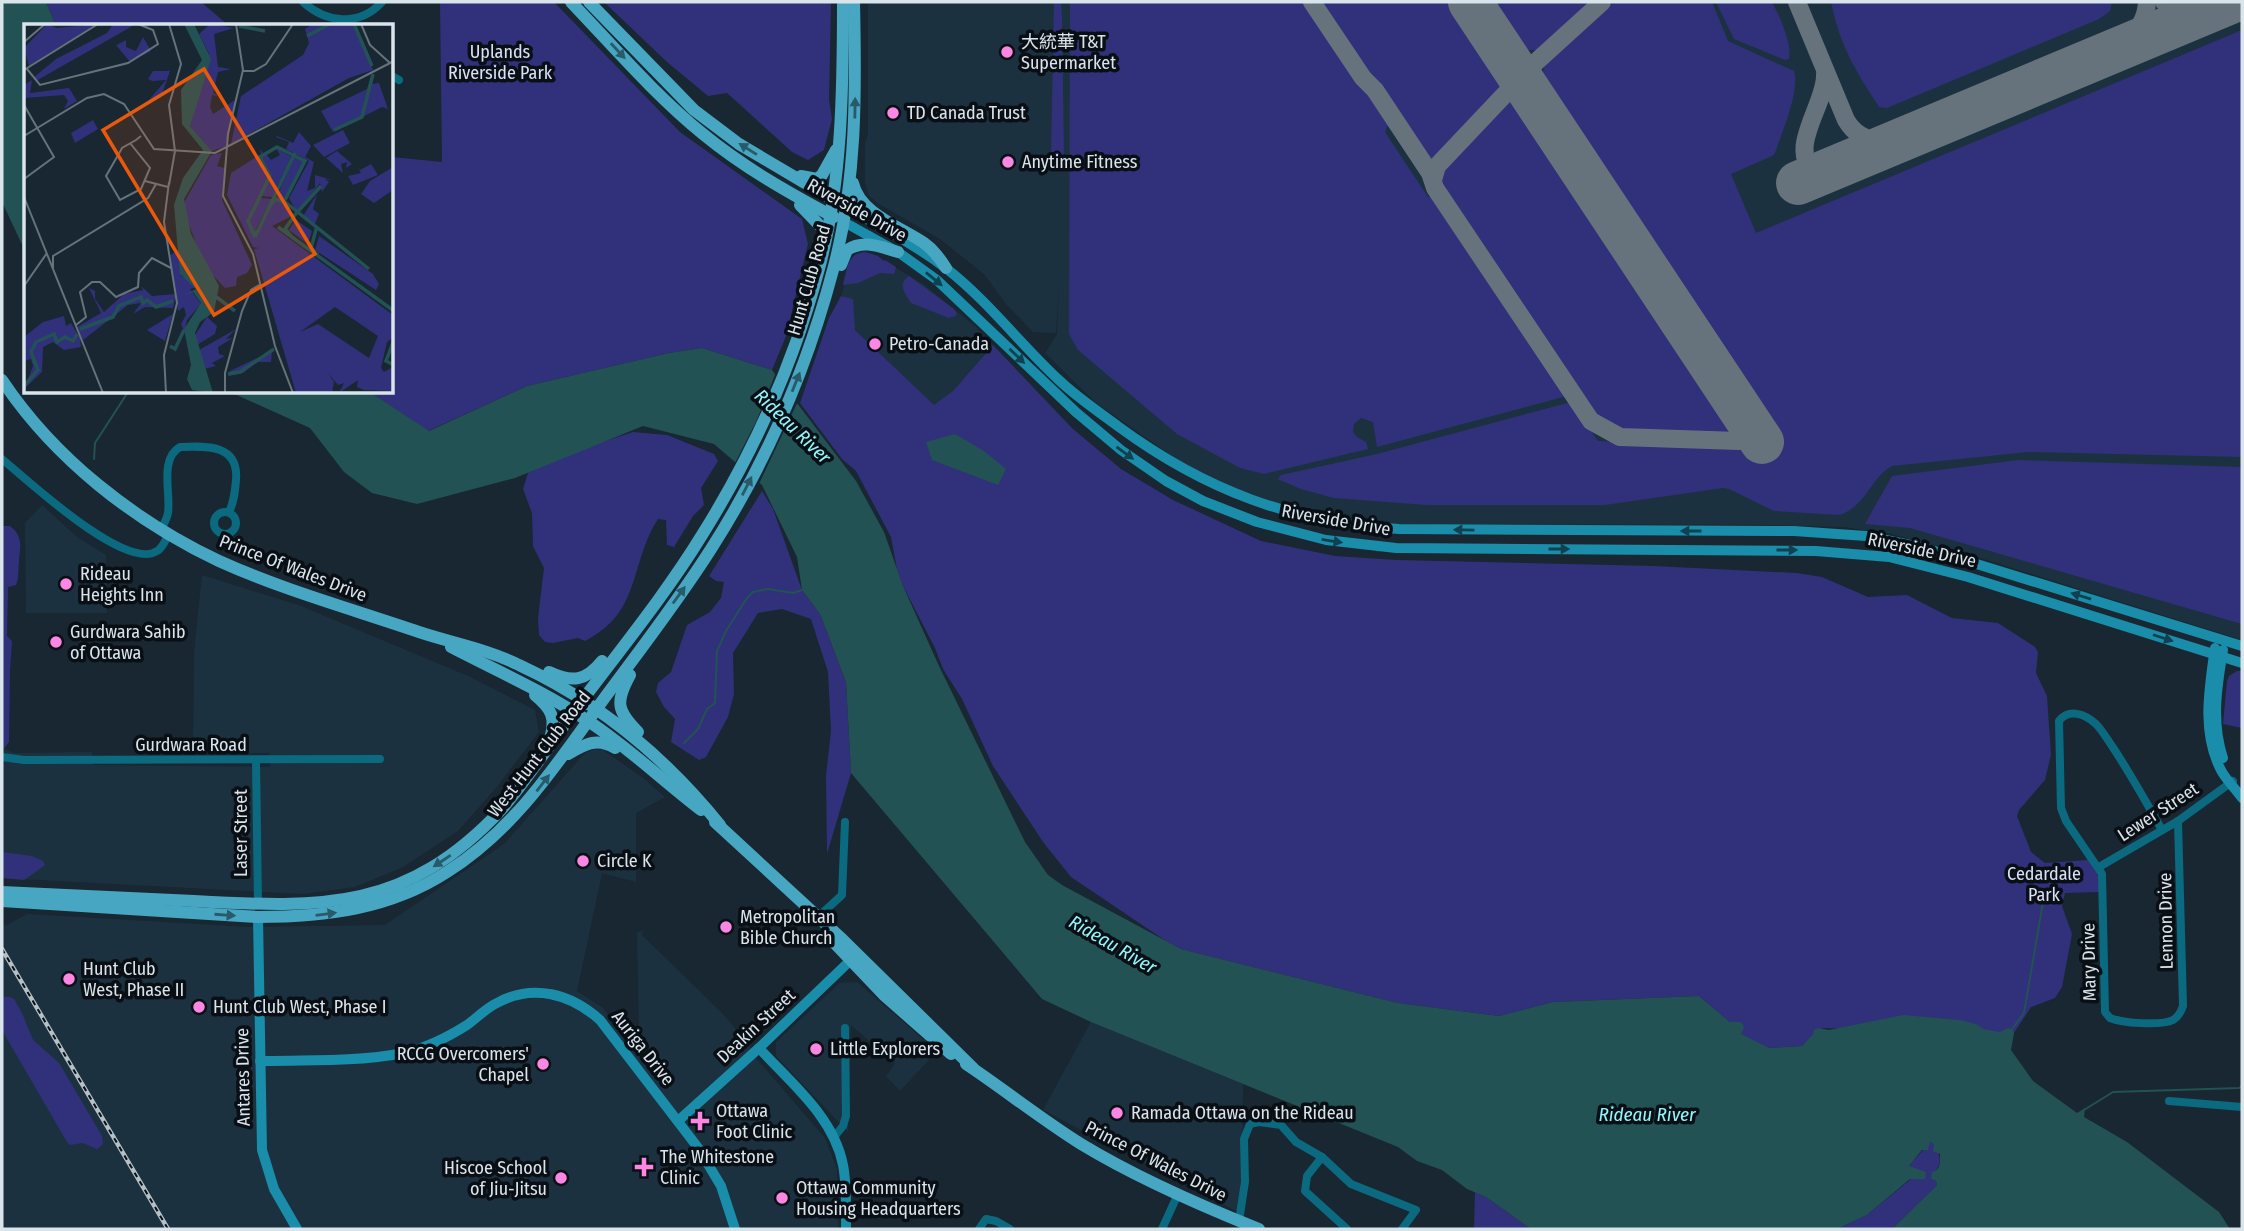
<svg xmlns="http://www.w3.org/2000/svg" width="2244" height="1231" font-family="'Fira Sans Condensed','Noto Sans SC',sans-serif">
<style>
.built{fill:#1c313f}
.green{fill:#30317a}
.water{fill:#225254}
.pier{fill:#182731}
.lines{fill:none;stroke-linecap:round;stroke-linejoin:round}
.stream{stroke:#225254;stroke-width:2}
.taxiway{stroke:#66737c;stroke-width:18}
.runway{stroke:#66737c;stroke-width:44}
.street{stroke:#0b6a80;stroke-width:8}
.secondary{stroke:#198da9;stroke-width:10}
.primary{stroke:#47a6c1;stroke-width:12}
.rail-casing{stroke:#b4bfc6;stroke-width:4.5}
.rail{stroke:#090f14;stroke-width:2;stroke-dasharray:5;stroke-linecap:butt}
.oneway{fill:#285a6a}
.oneway2{fill:#0f4150}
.poi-dot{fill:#fc86e3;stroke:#090f14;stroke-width:2.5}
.labels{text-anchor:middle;stroke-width:7;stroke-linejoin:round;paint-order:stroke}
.poi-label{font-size:18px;fill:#dae4eb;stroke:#090f14;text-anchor:start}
.park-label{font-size:18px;fill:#dce0f7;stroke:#090f14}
.street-label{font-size:18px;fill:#dae4eb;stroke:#090f14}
.water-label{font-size:19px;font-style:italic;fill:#92f8fd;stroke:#090f14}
.inset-river{fill:none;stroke:#225254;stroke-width:3.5}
.inset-road{fill:none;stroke:#66737b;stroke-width:2}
.view{fill:#e8590c;fill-opacity:0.15;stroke:#e8590c;stroke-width:3.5}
.inset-edge{fill:none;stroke:#dae4eb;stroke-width:3.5}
</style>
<rect width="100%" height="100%" fill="#182731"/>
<g class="built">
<path d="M868,2H2242V640L1955,550L1891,534L1844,527L1773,525L1398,524L1344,519L1292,508L1241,491L1194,469L1169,454L1095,402L1045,353L1057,334L1059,284L1056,333L1033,332L1006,304L985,275L940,239L879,204L869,196L865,182V143L868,135Z"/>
<path d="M871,253L923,284L976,327L993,345L953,391L935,406L880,356L853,327L852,299L841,296L854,255Z"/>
<path d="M42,505L77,537L106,555L107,613H26L25,523Z"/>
<path d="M202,575L301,606L468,676L535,710L539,732L496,788L458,831L403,867L355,887L303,894L2,878V748L14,753L92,752L93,765L270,767V753H193L194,653Z"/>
<path d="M594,749L603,750L643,778L665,797L636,813V882L602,873L577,991L603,1008L624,1035L639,1037L637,932L643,931L642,935L721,1012L748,1043L756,1058L825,1138L837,1169L838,1229H2V921L5,926L27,914L249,927L385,925L504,844L585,753Z"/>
<path d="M857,982L937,1051L900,1091L886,1076L895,1064L851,1025L848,1132L776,1056V1042L840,983Z"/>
<path d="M1091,1022L1243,1084L1242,1179L1238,1212L1043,1110Z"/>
</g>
<g class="green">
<path d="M46,2H201L229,26H56Z"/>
<path d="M440,2H554L680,132L802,219L808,244L786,336L772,370L702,348L669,353L527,386L428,431L370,392H392V157L442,162Z"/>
<path d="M604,2H831L829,100L832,119L824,150L808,160L792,152L727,93L708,96L667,62Z"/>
<path d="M1061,2L1062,17L1064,158L1055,156L1051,151L1054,3Z"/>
<path d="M1070,2H1306L1388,125L1385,132L1428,197H1436L1567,396L1377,447L1373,422L1361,418L1354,424L1353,432L1357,437L1366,442L1368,449L1264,474L1240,468L1177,434L1078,350L1069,334Z"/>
<path d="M1318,2H1455L1505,78L1500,90L1435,160H1427Z"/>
<path d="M1484,2H1592L1538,50H1516Z"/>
<path d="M1616,2H1712L1728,41L1794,71C1800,91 1782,132 1775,153L1772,156L1731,174L1756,233L2242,30V457L2028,452L1892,466C1870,478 1866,507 1839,515L1774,511L1729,489L1723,488L1605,505H1426L1334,498L1301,489L1280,480L1278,479L1281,475L1377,454L1571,402L1598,441L1754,448L1772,435L1539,84L1546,61L1606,7Z"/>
<path d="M1716,2H1772C1780,17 1792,43 1789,59L1785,60L1734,39Z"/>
<path d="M1831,2H2112L2110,11L2099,19L1887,108L1879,107C1855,70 1840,46 1831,2Z"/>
<path d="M1518,94L1740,428L1732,437L1622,431L1596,417L1448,198L1440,177L1442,169L1507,100Z"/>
<path d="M865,252L878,256L884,261L885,260L896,267L894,274L880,273L858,283L843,285C847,270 847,253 865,252Z"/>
<path d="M909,276L954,309L957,314L955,316L949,318L911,303C905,293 897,284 909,276Z"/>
<path d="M841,296L853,299L855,330L934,405L953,391L993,345L1073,429L1121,469L1173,500L1261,541L1335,556L1397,560L1654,566L1797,573L1822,577L1868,597L1907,595L1952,618L1998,623L2035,647L2038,652L2036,673L2047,696L2051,755L2045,780L2019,810L2017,816L2031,852L2045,863L2088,860L2098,876L2100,892L2065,893L2062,906L2072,934L2062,987L2055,998L2031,1007L2014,1033L2007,1028L2001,1032L1819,1028L1802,1046L1768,1048L1740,1034L1737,1022H1730L1699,996L1553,1002L1499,1016L1398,1003L1181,949L1166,941L1071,877L1043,842L993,766L962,699L943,669L935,648L903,586L897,569L891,537L856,471L842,459L800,403L829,318Z"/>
<path d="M633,432L667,435L714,454L718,461L701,488L704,505L693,516L674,547L667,545L666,520L658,519C629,564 642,612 585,641L578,638L553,643L545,642L539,635L538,618L544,568L533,546L532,513L523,489L528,473L566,454Z"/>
<path d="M2018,460L2242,467V624L1910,528L1865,524L1892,476Z"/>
<path d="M762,491L773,509L802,590L820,614L846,682L851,773L827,854L826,776L831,731L828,672L811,619L782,609L758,613L733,653L734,694L728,717L706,757L699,760L671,742L675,719L664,707L656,692L658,683L671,672L687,625L710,612L721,598L724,582L716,581L709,576Z"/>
<path d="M2,526H10C24,537 20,547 19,562C18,570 19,578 16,585L8,587L7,636L12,641L10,671L9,742L2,751Z"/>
<path d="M2237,671H2242V728L2223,724L2227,681L2229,676Z"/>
<path d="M2,852L32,856L43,861L45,865L24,880L2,878Z"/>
<path d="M10,997L14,999L22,1013L33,1040L59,1063L102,1136L103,1144L97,1149L83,1143L70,1145L67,1142L2,1030V997Z"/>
<path d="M1930,1142L1934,1143C1943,1162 1941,1162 1931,1179L1936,1181L1937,1185L1892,1229H1837L1867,1215L1911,1179L1909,1166Z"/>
<path d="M1475,1192L1486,1197L1531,1229H1474Z"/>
</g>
<g class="water">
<path d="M2,2H46L56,26H26V253L2,202Z"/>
<path d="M702,348L772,370L856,481L884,532L903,586L939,666L1025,842L1048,875L1062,885L1181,949L1398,1003L1499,1016L1553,1002L1699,996L1730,1022H1741L1744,1027L1741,1034L1769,1048L1802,1046L1813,1034L1814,1030L1819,1028L1829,1030L1903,1015L1960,1020L1976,1024L1983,1029L2000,1032L2007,1028L2012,1029L2014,1033L2011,1050L2033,1081L2077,1113L2085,1108L2084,1117L2127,1142L2219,1212L2230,1229H1892L1937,1185L1936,1181L1931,1179L1932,1172C1941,1170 1940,1162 1940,1154L1933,1151L1934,1144L1930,1142L1928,1150H1922L1909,1166L1926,1172L1925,1179H1910L1867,1215L1837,1229H1531L1486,1197L1467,1189L1442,1170L1417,1161L1398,1147L1091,1022L1042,999L851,773L846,682L820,614L802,590L797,557L762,485L714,444L643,426L515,478L417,504L372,493L344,472L310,428L230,392H370L429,431L527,386L669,353Z"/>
<path d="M955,434L984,451L1006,469L998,485L932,460L926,442Z"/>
</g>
<path class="pier" d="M777,370L799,399L758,486L734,465L756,422Z"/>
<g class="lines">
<g class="stream">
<path d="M94,459L95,443L128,392"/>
<path d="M684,743L698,729L707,709L715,703L717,651L726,631L747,598L753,592L768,589L793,593L802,590"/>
<path d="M2012,1029L2024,1013L2043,902"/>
<path d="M2084,1110L2113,1092L2239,1088L2242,1086"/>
</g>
<g class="taxiway">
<path d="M1312,2L1363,78L1375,90L1430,173L1435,188L1591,421L1620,437L1739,441L1746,436L1748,427L1722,384"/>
<path d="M1797,2L1846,120C1870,161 1917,130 1949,116"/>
<path d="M2164,2C2185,16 2202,10 2223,2"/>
<path d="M2065,68C2099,54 2145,45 2147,2"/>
<path d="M1825,74C1827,104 1783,152 1818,174C1826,179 1835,181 1844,177C1855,173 1858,162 1867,155C1874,150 1884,147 1892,144"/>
<path d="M1568,147C1555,127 1515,84 1536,62L1602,2"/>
<path d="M1433,180L1437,166L1508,91L1514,80L1512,69L1477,16"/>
</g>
<g class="runway">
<path d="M1470,2L1762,442"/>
<path d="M1798,183L2231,2"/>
</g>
<g class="street">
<path d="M303,2C326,23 359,27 382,2"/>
<path d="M392,76L399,80"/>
<path d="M2,459C26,479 126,572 157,551C163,548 166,539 169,533"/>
<circle cx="225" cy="523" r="11"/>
<path d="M161,529C164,524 167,518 168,513C171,493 159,459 180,447C207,446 239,444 236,480C235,492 234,502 229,512"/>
<path d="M2,757L24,760L380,759"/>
<path d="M256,761L258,905"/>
<path d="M2162,830C2146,802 2130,773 2112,746C2107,739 2102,730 2096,724C2085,714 2069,708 2059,721L2061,808L2066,821L2102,874L2105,1012L2110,1018C2122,1023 2161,1026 2173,1020C2178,1017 2181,1012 2183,1006L2178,821"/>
<path d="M2099,867L2178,821L2233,781"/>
<path d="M817,918L842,895L845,822"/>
<path d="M2169,1101L2242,1107"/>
<path d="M834,1137L843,1126L846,1116L845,1028"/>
<path d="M1322,1157L1307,1176L1305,1191L1347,1229"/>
<path d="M1239,1221L1245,1182L1244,1139L1250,1124L1259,1122L1281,1125L1296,1142L1322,1157L1351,1184L1416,1210L1402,1229"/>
<path d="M979,1229L986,1219L996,1221L1010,1229"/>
<path d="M1162,1229L1178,1194"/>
</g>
<g class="secondary">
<path d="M847,208C880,227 916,245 947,269C988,301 1021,345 1060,381C1078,398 1099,412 1119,427C1205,490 1292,523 1399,529L1794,531L1866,536L1925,548L2242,646"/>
<path d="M844,222L898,252L937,280L1077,413L1121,450L1166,481L1203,501L1257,522L1326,540L1396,548L1816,551L1889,557L1968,577L2242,663"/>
<path d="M2215,648C2209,689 2201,734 2222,772C2228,782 2236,789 2242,798"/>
<path d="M2223,650C2217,686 2211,722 2223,758"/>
<path d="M258,917L262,1150L274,1189L297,1229"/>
<path d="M759,1048C790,1082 834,1117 843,1165C847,1186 846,1208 846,1229"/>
<path d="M260,1061C308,1060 357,1062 404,1053C426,1048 448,1037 467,1025C477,1018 486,1008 497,1003C533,983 571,994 600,1020L699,1149L721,1186L735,1229"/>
<path d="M678,1121L759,1048L855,956"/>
</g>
<g class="primary">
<path d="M571,2C614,47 655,95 703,134C743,167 789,193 834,217"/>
<path d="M589,2L694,110L739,144L837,202"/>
<path d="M801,176L817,179L822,175L836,150"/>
<path d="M853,183C860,214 901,227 924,243C934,250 940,259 946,268"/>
<path d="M800,205L826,232"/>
<path d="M841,265L847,250C864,239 880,247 898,252"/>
<path d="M2,380C54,458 134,521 219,561C283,590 352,609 419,632C452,643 487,649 519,665C599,702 665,757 720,825"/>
<path d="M451,647C497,671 545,692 588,721C628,747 663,781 701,810"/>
<path d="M549,672C572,683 586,681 602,661"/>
<path d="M630,675C615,702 617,711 638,732"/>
<path d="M535,695C552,709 556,718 550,739"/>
<path d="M568,754C585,744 597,737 615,748"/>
<path d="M715,822L843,940L973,1068"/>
<path d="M2,892C66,895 130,898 194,901C325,908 406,911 502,809C532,773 556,735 584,698C624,645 667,592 702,535C754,452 795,360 820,265C842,179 843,90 843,2"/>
<path d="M2,901L258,917C325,917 390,909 447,872C515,829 557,764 603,700C640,650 678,601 711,549C766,463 807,368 833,270C857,181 856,92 854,2"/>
<path d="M826,934L885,996L951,1054"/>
<path d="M966,1064C1005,1090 1041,1119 1081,1144C1137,1178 1199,1205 1259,1229"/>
</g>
<defs>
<path id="rail" d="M2,949L168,1229"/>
</defs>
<use href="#rail" class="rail-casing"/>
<use href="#rail" class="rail"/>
</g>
<defs><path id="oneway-solid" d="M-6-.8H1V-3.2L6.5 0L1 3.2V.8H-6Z" transform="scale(1.75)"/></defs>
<g class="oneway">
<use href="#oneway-solid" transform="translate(618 51) rotate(47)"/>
<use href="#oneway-solid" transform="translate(855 108) rotate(-89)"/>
<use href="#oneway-solid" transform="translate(748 149) rotate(-148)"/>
<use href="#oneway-solid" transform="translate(796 382) rotate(-68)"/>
<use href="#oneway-solid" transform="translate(747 486) rotate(-63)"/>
<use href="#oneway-solid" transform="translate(679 595) rotate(-54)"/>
<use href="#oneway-solid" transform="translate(543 783) rotate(-52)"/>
<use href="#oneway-solid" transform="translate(442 861) rotate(146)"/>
<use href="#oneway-solid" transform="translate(326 914) rotate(-7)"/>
<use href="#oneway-solid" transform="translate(225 915) rotate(4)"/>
</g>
<g class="oneway2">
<use href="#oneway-solid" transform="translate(934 279) rotate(39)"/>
<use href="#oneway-solid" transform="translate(1017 356) rotate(44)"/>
<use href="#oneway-solid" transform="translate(1125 453) rotate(36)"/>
<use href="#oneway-solid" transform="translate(1464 530) rotate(-179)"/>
<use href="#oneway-solid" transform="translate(1691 531) rotate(-180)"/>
<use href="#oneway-solid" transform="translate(1332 541) rotate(9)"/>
<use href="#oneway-solid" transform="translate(1559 549)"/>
<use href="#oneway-solid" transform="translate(1787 550)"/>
<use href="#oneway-solid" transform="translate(2081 596) rotate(-163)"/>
<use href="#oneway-solid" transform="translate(2163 638) rotate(18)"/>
</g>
<g class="poi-dot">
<circle cx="1007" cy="52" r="7"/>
<circle cx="893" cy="113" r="7"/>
<circle cx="1008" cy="162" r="7"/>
<circle cx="875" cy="344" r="7"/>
<circle cx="66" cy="584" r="7"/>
<circle cx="56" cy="642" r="7"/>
<circle cx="583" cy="861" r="7"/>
<circle cx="726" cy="927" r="7"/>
<circle cx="69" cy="979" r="7"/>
<circle cx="199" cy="1007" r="7"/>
<circle cx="816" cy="1049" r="7"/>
<circle cx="543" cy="1064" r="7"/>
<circle cx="1117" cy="1113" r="7"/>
<path d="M696.5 1110.5h7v7h7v7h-7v7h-7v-7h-7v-7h7z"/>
<path d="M640.5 1156.5h7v7h7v7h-7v7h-7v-7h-7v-7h7z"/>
<circle cx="561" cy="1178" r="7"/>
<circle cx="782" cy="1198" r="7"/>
</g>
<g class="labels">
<g class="poi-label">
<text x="1021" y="48">大統華 T&amp;T<tspan x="1021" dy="21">Supermarket</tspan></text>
<text x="907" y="119">TD Canada Trust</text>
<text x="1022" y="168">Anytime Fitness</text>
<text x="889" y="350">Petro-Canada</text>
<text x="80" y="580">Rideau<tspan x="80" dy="21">Heights Inn</tspan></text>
<text x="70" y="638">Gurdwara Sahib<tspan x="70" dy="21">of Ottawa</tspan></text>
<text x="597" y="867">Circle K</text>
<text x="740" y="923">Metropolitan<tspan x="740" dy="21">Bible Church</tspan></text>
<text x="83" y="975">Hunt Club<tspan x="83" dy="21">West, Phase II</tspan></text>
<text x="213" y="1013">Hunt Club West, Phase I</text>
<text x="830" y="1055">Little Explorers</text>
<text x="529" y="1060" text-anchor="end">RCCG Overcomers'<tspan x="529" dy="21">Chapel</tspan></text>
<text x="716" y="1117">Ottawa<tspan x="716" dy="21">Foot Clinic</tspan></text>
<text x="1131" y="1119">Ramada Ottawa on the Rideau</text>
<text x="660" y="1163">The Whitestone<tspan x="660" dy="21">Clinic</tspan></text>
<text x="547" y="1174" text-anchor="end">Hiscoe School<tspan x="547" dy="21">of Jiu-Jitsu</tspan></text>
<text x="796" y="1194">Ottawa Community<tspan x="796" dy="21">Housing Headquarters</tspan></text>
</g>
<g class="park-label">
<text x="500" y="58">Uplands<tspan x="500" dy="21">Riverside Park</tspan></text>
<text x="2044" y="880">Cedardale<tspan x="2044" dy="21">Park</tspan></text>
</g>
<g class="street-label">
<text transform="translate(857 210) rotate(29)" y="6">Riverside Drive</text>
<text transform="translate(809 280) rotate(-74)" y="6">Hunt Club Road</text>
<text transform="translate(1336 520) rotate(10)" y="6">Riverside Drive</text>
<text transform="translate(1922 550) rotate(12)" y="6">Riverside Drive</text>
<text transform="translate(293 568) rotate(21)" y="6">Prince Of Wales Drive</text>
<text x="191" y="751">Gurdwara Road</text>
<text transform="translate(539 754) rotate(-52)" y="6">West Hunt Club Road</text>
<text transform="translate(2158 812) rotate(-33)" y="6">Lewer Street</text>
<text transform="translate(241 833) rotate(-90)" y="6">Laser Street</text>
<text transform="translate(2166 921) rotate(-91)" y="6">Lennon Drive</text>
<text transform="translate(2089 962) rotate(-91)" y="6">Mary Drive</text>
<text transform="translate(756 1026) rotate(-43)" y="6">Deakin Street</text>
<text transform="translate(643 1048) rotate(52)" y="6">Auriga Drive</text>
<text transform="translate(243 1077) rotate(-91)" y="6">Antares Drive</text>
<text transform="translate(1156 1161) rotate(27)" y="6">Prince Of Wales Drive</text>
</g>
<g class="water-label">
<text transform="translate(793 426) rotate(44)" y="7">Rideau River</text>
<text transform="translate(1113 944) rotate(30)" y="7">Rideau River</text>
<text x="1647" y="1121">Rideau River</text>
</g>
</g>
<g transform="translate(24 24)">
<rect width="369" height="369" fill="#182731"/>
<path d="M23,0L33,4L73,0L5,42L0,24ZM89,0H112L12,57L9,54L32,35L83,9ZM186,0L210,4L190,10L194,43L207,45L194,48L189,69L194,72L188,71L186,83L189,90L211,76L202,122L188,127L166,102L185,30L175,10ZM289,0H331L349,46L325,54L207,120L217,72L279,31L285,19L281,5ZM119,13L127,27L106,38L92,21L87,24L102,16V23L112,27ZM129,47H146L137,73L119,83L142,56L128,57L124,55ZM349,49L347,60L355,59L364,85L358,83L309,108L297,87L343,65ZM8,56L6,69L45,64L53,77L40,85L44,77L40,71L0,74V61ZM69,96L74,105L51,119L47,109ZM319,106L326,119L300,133L289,121ZM275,108L287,122L281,133L290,138L283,167L291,164V151L308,156L301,155L305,158L298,168L296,159L273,189L265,174L285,137L262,125L265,118L252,113L253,112L269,119ZM252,124L268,133L248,173L238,172L241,161L238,166L236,174L248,175L229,211L232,213L250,176L259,178L268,192L248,202L369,291V314L363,318L357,344L360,348L369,343V367L340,366L333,363L334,356L315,369L320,359L314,361L304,349L310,358L308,369H272L230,225L235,224L229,223L203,171L207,149L237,130L236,125L239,129L234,133L242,130L247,136L256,131ZM311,283L354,312L345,334L294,300L276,308ZM313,127L328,140L322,144L323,138L317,140L319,149L302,134ZM198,129L193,142L201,144L198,176L228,241L223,249L213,253L212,262L201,264L181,243L161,190V177L187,131ZM270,133L280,138L262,176L252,175ZM332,139L336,146L347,140L354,151L329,161L324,152L337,149ZM369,143V166L350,179L337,170L346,157ZM293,170L289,185L295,190L290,202L279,192ZM272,196L288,207L284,220L265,206ZM295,212L349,250L355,260L352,266L291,226ZM155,226L157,252L182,261L166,265L177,280L163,296L160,308L157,300L162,291L160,283L154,287L146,231ZM117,262L128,272L152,270L149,284L121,283L109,290L117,279L104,281L59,316L53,303L77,289L65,264L71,267V275L80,288L100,270L119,266ZM149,290L141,317L123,306ZM40,292L42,302L47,299L56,314L57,323L40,326L29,318L19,323L18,348L0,365L9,342L7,335L0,337V313L19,298ZM183,293L193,302L191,310L173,321L171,311ZM212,305L202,315L209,314L194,323L195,330L201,332L188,339L192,342L180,345L175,326ZM248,327L247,338H233L219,349L204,352L206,347Z" fill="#30317a" fill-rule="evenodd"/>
<path d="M160,0H170L187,35L166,102L188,127L160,175L167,210L195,262L190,288L176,298L171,309L189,369L168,366L163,355L167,341L160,305L177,279L169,268L160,271L172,265L156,250L150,181L159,154L179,126L158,100L157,66L178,36Z" fill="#225254"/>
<path class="inset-river" d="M330,0L348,42M215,2L241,7M283,12L306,0M310,106L338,93L349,50M246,182L251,175L261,178L345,245M269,193L297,162M293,202L287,224L294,231M254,203L370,287M234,206L230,211L224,197L246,152L236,133L253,123L281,137L260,178M267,212L261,205L269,194M231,213L271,129M191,272L211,287M56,305L89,293L95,282L117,273L119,279L123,276L132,283L149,277M146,322L151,325L160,306M368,340L362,337L370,316M204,350L216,348L250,325M0,362L14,346L7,328L12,318L30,310L33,318L41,313L49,317L53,310"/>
<path class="inset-road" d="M212,0L219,46L204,110L199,172L229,230L251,322L269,369M337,0L346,21L366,39M0,18L21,0M3,45L16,61L104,39L134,20L129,6L114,0M0,46L74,0M219,47H230L242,40L269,0M0,81L30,133L0,155M0,112L63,74L80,70L100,80L130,125L191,129L370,37M106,119L126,144L117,165L96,176L82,152L97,126L98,124L112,116L117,112M121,157L144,163M145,161L151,127L145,81L157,40L145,0M0,173L79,369M29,244V232L124,174L132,160M0,262L23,229M52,301L62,293L56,268L68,258H76L92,273L114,263L115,249L128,234L147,244M142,369L140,331L153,279L140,198L145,158M201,369V349L218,287L227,266L237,260"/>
<path class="view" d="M180,45L291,230L190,291L79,106Z"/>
<rect width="369" height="369" class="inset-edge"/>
</g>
<rect width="2244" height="1231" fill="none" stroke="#dae4eb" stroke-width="7"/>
</svg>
